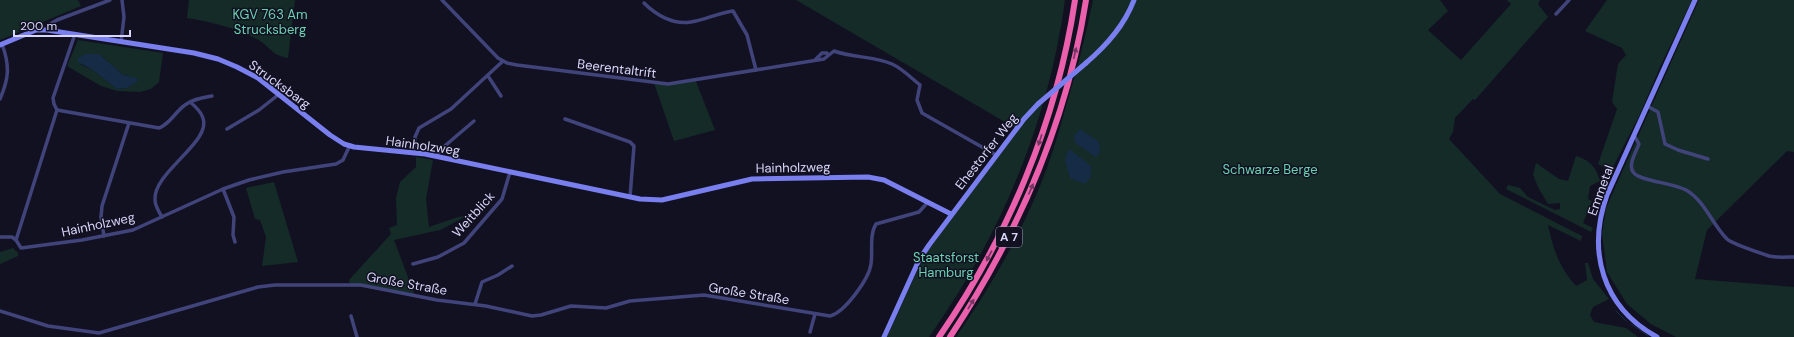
<svg xmlns="http://www.w3.org/2000/svg" width="1794" height="337" font-family="'DM Sans',sans-serif">
<style>
.green{fill:#152b28;fill-rule:evenodd}
.water{fill:#162c46}
.lines{fill:none;stroke-linecap:round;stroke-linejoin:round}
.stream{stroke:#162c46;stroke-width:1}
.street{stroke:#41447b;stroke-width:3.5}
.secondary{stroke:#797fee;stroke-width:5}
.highway{stroke:#eb60ad;stroke-width:6}
.secondary-bridge{stroke:#797fee;stroke-width:5}
.oneway{fill:#743561}
.labels{text-anchor:middle;stroke-width:3;stroke-linejoin:round;paint-order:stroke}
.shield{fill:#121122;stroke:#9d9bb9;stroke-width:1}
.shield-label{font-size:12px;font-weight:bold;fill:#d8d6fa}
.park-label{font-size:13px;fill:#6bd1b0;stroke:#121122}
.street-label{font-size:13px;fill:#d8d6fa;stroke:#121122}
</style>
<rect width="100%" height="100%" fill="#121122"/>
<g class="green">
<path d="M0,0H78L81,6L0,40Z"/>
<path d="M189,0H295L288,58C272,56 269,45 255,38C237,28 207,21 187,18Z"/>
<path d="M796,0H1065C1049,121 1000,237 929,337H887L925,254L1017,129Z"/>
<path d="M1093,0H1440L1448,11L1428,30L1461,60L1511,4L1507,0H1540L1538,4L1548,17L1475,100L1473,99L1455,118L1453,132L1449,139L1500,194L1582,236L1581,241L1548,225C1553,249 1559,267 1576,286L1587,280L1585,263H1588L1593,279L1609,299L1593,307L1590,315L1594,322L1626,328L1638,337H956C986,294 1013,248 1034,200C1048,169 1058,136 1067,103C1077,69 1086,35 1093,0Z"/>
<path d="M1607,0H1692L1660,67L1640,114L1611,171L1598,164L1617,109L1612,102L1618,64L1626,55L1622,48L1585,31Z"/>
<path d="M1699,0H1794V152L1787,151L1707,230L1695,279L1794,287V337H1676L1651,324L1627,304L1607,272L1602,234L1606,208Z"/>
<path d="M78,40L163,53L159,82L151,89L140,92L117,91L101,86L67,66ZM99,54L123,75L138,80L127,88L117,89L93,70L80,64Z"/>
<path d="M695,79L715,130L674,141L654,83L664,84Z"/>
<path d="M1576,156C1590,160 1596,167 1600,181L1590,186L1588,199L1592,201L1583,223L1593,228L1591,232L1506,189L1508,185L1520,188L1528,197L1555,210L1560,209V203L1548,204L1539,189L1533,175L1536,163L1559,179L1568,181Z"/>
<path d="M416,157L433,160L426,199L429,227L458,217L467,216L440,230L394,240L415,296L350,285L349,280L391,234L389,228L397,225L396,198L400,182L416,167Z"/>
<path d="M274,182L298,262L262,266L266,237L260,220L255,219L246,188Z"/>
<path d="M13,248L18,253V256L0,264V252Z"/>
</g>
<g class="water">
<path d="M85,54H99L123,75L137,78L138,81L127,88L117,89L93,70L78,62V58Z"/>
<path d="M1080,129L1099,142L1100,153L1096,157L1075,143L1074,136Z"/>
<path d="M1069,149L1091,166V177L1085,184L1070,178L1065,160Z"/>
</g>
<g class="lines">
<g class="stream">
<path d="M1616,311L1626,321"/>
<path d="M1631,324L1648,336"/>
</g>
<g class="street">
<path d="M442,0L498,58L507,63L517,65L668,84L824,59L834,51C853,58 874,56 892,64C903,69 911,78 920,85L917,100L922,113L996,155"/>
<path d="M644,3C656,15 673,25 691,22C705,20 718,13 733,11L747,35L756,70"/>
<path d="M1556,14L1569,0"/>
<path d="M47,30L50,24L57,20L110,0"/>
<path d="M121,42L124,17L122,0"/>
<path d="M815,60L822,53H827L828,55"/>
<path d="M488,76L501,96"/>
<path d="M0,99C9,78 10,66 2,44"/>
<path d="M1647,106L1658,112L1665,144L1678,150L1708,159"/>
<path d="M57,110L16,240L21,248L82,240L133,230L223,189L249,180L283,172L336,164L343,160L350,145"/>
<path d="M57,110L159,128C170,124 175,112 185,105C193,99 202,98 212,96"/>
<path d="M57,110L54,104L53,98L75,34"/>
<path d="M565,119L630,142L634,146L630,197"/>
<path d="M227,129L259,110L278,95"/>
<path d="M1634,135L1639,144C1636,152 1627,166 1634,173C1640,181 1674,183 1686,190C1705,201 1712,224 1727,239C1731,243 1763,254 1769,256C1777,258 1786,257 1794,257"/>
<path d="M413,153L415,137L419,128L451,109L503,61"/>
<path d="M437,156L440,150L474,121"/>
<path d="M223,189L234,217L233,235L235,242"/>
<path d="M162,217C159,212 155,206 155,200C153,172 212,142 203,118C201,112 195,106 190,102"/>
<path d="M104,236L101,217L102,206L129,123"/>
<path d="M0,237H12L16,240"/>
<path d="M413,264L438,257L464,243L502,199L510,172"/>
<path d="M475,304L482,282L498,275L512,266"/>
<path d="M0,311L48,326L99,333L258,287L275,285H361L437,300L486,306L532,316L541,315L571,306L606,308L630,301L704,295L830,316C845,312 869,279 871,264C873,252 869,235 876,224L919,212L928,202"/>
<path d="M351,316L357,337"/>
<path d="M810,332L815,314"/>
</g>
<g class="secondary">
<path d="M0,45L36,30H47L194,53L218,59L237,67L258,78L330,135L344,144L354,147L425,154L640,199L662,200L752,179L868,177L884,180L951,214"/>
<path d="M1086,63C1107,45 1124,26 1134,0"/>
<path d="M884,337L919,260L929,245L1024,119L1038,104"/>
<path d="M1657,337C1602,307 1587,251 1607,195L1695,0"/>
</g>
<g class="highway">
<path d="M939,337C1008,237 1057,121 1075,0"/>
<path d="M950,337C1018,234 1067,122 1086,0"/>
</g>
<path class="secondary-bridge" d="M1038,104L1086,63"/>
</g>
<defs><path id="oneway-solid" d="M-6-.8H1V-3.2L6.5 0L1 3.2V.8H-6Z"/></defs>
<g class="oneway">
<use href="#oneway-solid" transform="translate(1075 53) rotate(-78)"/>
<use href="#oneway-solid" transform="translate(1040 140) rotate(108)"/>
<use href="#oneway-solid" transform="translate(1031 189) rotate(-66)"/>
<use href="#oneway-solid" transform="translate(989 256) rotate(118)"/>
<use href="#oneway-solid" transform="translate(971 304) rotate(-58)"/>
</g>
<g class="labels">
<rect class="shield" x="996" y="227" width="26" height="20" rx="3"/>
<g class="shield-label">
<text x="1009" y="241">A 7</text>
</g>
<g class="park-label">
<text x="270" y="19">KGV 763 Am<tspan x="270" dy="15">Strucksberg</tspan></text>
<text x="1270" y="174">Schwarze Berge</text>
<text x="946" y="262">Staatsforst<tspan x="946" dy="15">Hamburg</tspan></text>
</g>
<g class="street-label">
<text transform="translate(617 68) rotate(7)" y="5">Beerentaltrift</text>
<text transform="translate(280 84) rotate(36)" y="5">Strucksbarg</text>
<text transform="translate(423 145) rotate(8)" y="5">Hainholzweg</text>
<text transform="translate(986 151) rotate(-52)" y="5">Ehestorfer Weg</text>
<text transform="translate(793 167) rotate(-1)" y="5">Hainholzweg</text>
<text transform="translate(1600 190) rotate(-70)" y="5">Emmetal</text>
<text transform="translate(473 214) rotate(-48)" y="5">Weitblick</text>
<text transform="translate(98 224) rotate(-12)" y="5">Hainholzweg</text>
<text transform="translate(407 283) rotate(10)" y="5">Große Straße</text>
<text transform="translate(749 293) rotate(9)" y="5">Große Straße</text>
</g>
</g>
<path d="M14 30v6h116v-6" fill="none" stroke="#d8d6fa" stroke-width="2"/>
<text x="20" y="30" font-size="12" fill="#d8d6fa" stroke="#121122" stroke-width="3" paint-order="stroke">200 m</text>
</svg>
